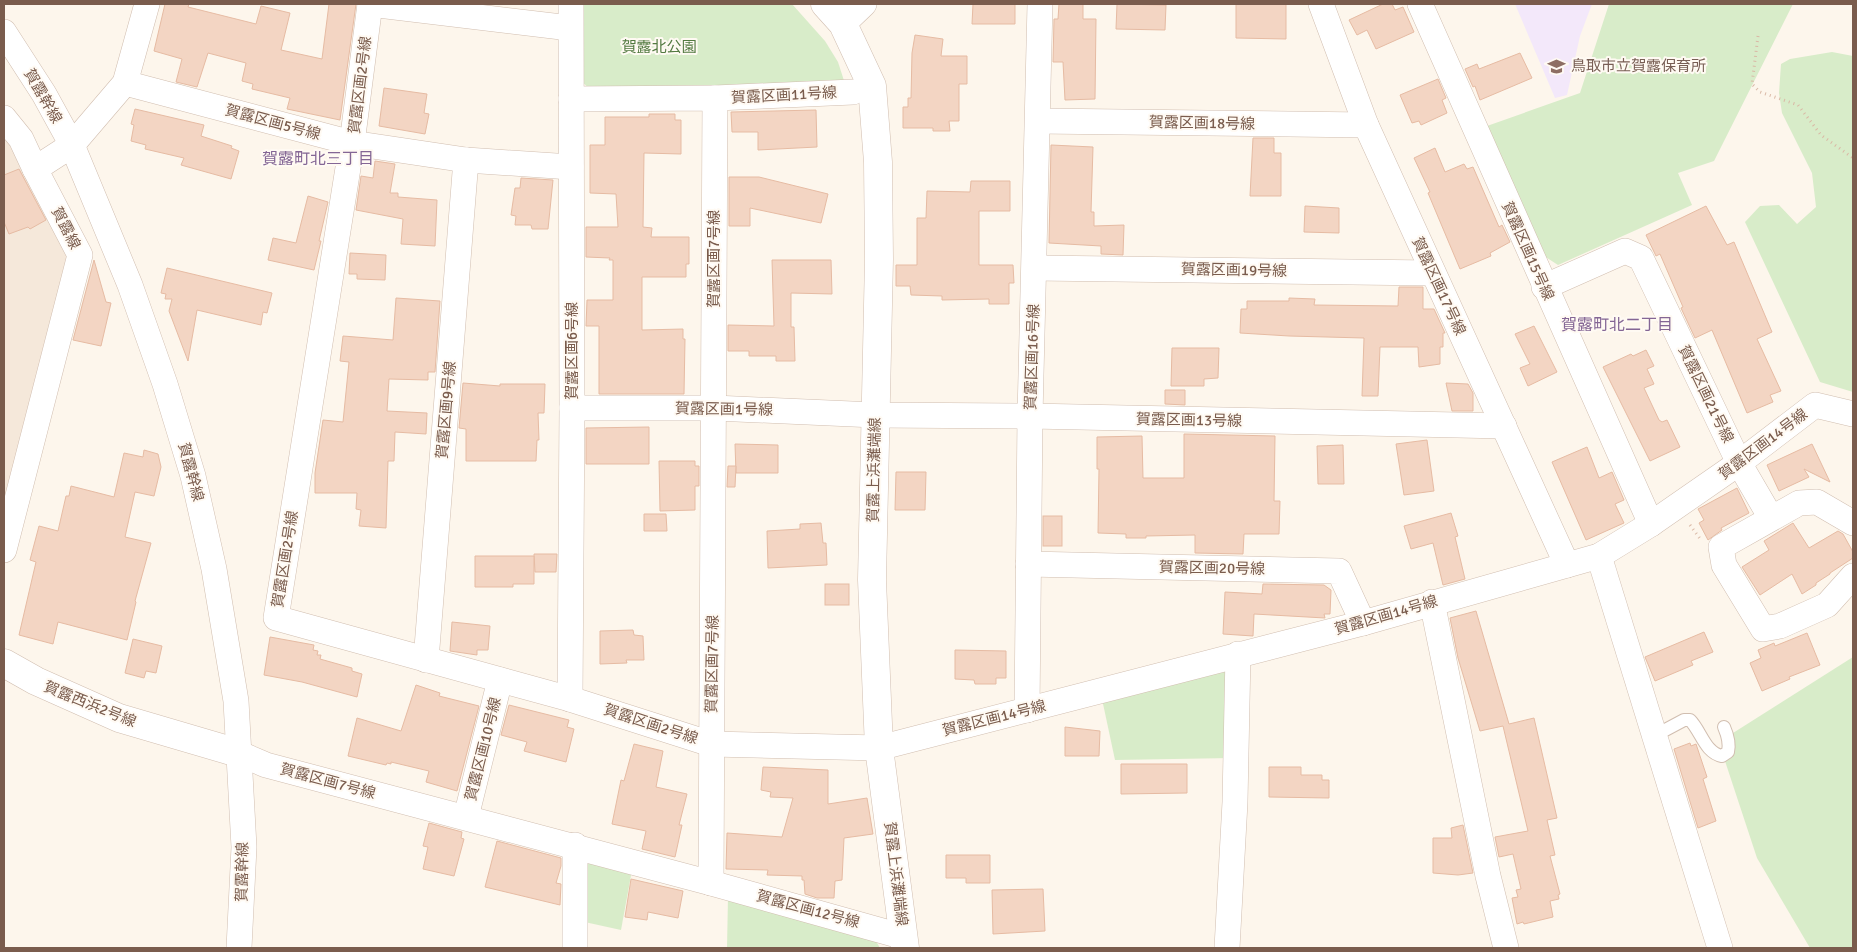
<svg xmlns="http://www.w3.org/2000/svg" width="1857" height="952" font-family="Signika,'Noto Sans JP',sans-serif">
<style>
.residential{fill:#f5e8da}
.education{fill:#f3e8fa}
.green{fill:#d8ecc9}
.building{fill:#f3d5c3;stroke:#e6bba3}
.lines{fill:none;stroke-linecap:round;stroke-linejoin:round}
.service-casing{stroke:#d1beb0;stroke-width:14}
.minor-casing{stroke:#d1beb0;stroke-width:26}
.tertiary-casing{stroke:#d1beb0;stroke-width:29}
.path{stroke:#d9b8a5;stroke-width:3;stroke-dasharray:1 4;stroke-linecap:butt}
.service{stroke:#fff;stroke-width:12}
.minor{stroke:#fff;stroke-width:25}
.tertiary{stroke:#fff;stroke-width:28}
.labels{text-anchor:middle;stroke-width:4;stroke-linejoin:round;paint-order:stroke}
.park-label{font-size:15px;fill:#537a41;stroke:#fffaf3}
.education-label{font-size:15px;fill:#785e54;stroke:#fffaf3;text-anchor:start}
.street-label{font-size:15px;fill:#7a5c4d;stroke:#fffaf3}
.neighbourhood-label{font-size:16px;fill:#846695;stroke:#fffaf3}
</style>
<rect width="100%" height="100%" fill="#fdf6ec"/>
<path class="residential" d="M4,115L63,234L69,273L4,505Z"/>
<path class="education" d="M1515,4H1592L1580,36L1567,95L1555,98Z"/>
<g class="green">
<path d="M581,4H792L825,41L838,62L847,90H591L581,81Z"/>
<path d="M1609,4H1793L1714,161L1678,173L1692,205L1558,265L1538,252L1487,126L1580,93Z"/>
<path d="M1832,52L1853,56V392L1820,382L1745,222L1760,206L1779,205L1797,224L1816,207L1812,173L1782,113L1779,93L1781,64L1790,59Z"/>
<path d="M1853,657V948H1810L1757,858L1724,758L1733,733Z"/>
<path d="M1227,667L1232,758L1115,760L1102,699Z"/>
<path d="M580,857L632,870L621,930L580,921Z"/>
<path d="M728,897L871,932L880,948H727Z"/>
</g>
<g class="building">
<path d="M165,4H189L188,7L256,24L261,6L290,13L281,50L322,59L329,4H356L340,120L287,109L290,98L252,89L253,84L242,81L246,63L208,53L197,87L176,82L182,59L154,51Z"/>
<path d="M973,4H1015V24H972Z"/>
<path d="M1059,4H1083V19H1096L1095,99L1065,100L1063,62H1053L1054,19H1058Z"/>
<path d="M1117,4L1166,5L1165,30L1116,29Z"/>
<path d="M1236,4H1286V39L1236,38Z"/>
<path d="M1383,4H1392L1395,10L1403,7L1414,32L1376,49L1367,30L1357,35L1349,20Z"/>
<path d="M915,35L943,39L941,56H967V84H959V121H949L950,131H933V128H903V107H908V98H911L912,53Z"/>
<path d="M1520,53L1532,78L1480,100L1475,86L1473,87L1465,69L1477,64L1479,69Z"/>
<path d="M1438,79L1446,98L1442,100L1447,113L1421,125L1419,121L1412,123L1400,95Z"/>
<path d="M384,88L427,94L424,113L429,114L425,134L379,126Z"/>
<path d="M135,109L204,125L201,136L232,146L231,148L239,151L231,179L181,165L184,158L145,149L146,145L131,141L134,125L131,124Z"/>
<path d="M816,110L817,147L758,150V132H732L731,112Z"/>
<path d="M649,114H675V120H681V154L644,153L643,227L652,228L651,237H689V264H686V277H642V330L683,329V339H685L684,394H599V326H586L587,300H613V260H609L610,258L586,257V227H618L616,194L590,193V145H605V117H649Z"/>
<path d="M1253,138H1274V153H1281V196H1250Z"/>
<path d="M1051,145L1093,147L1091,212H1094V226L1124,225L1123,255L1101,254V246L1049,243Z"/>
<path d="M1435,148L1445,172L1464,164L1467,169L1473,167L1499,227L1502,225L1510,242L1490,253L1491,256L1460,269L1428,193L1430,192L1414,158Z"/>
<path d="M375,161L395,164L390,193H398V197L437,200L435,246L401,244L403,219L356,210L361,176L373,178Z"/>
<path d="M19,169L46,220L30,229L28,227L9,234L4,222V175Z"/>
<path d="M729,177H759L828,194L821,223L750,208V226H729Z"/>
<path d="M521,178L553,180L548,229H532L531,225H515L516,216L511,215L515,188H520Z"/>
<path d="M971,181H1010V211H979V265H1013L1014,283H1009V304H989V299L942,300V296L911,295L910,286H896V265H917V218H926L927,191L970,192Z"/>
<path d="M308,196L328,202L319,241H321L314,270L268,260L273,238L296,243Z"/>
<path d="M1305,206L1339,208V233L1304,232Z"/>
<path d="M1706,206L1727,245L1734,242L1772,332L1757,339L1781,391L1770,395L1773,402L1747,413L1712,330L1695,338L1681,308L1683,307L1660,254L1656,256L1646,235Z"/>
<path d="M350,253L386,255L385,280L357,279V274H349Z"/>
<path d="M94,260L106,302L111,303L101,346L73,340Z"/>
<path d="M772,260H831L832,294L791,293V327H794L795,361H776V356H749V351H728V325L774,326Z"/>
<path d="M167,268L272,293L267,313L263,312L261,325L197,310L188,361L169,311L172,299H165L166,294L161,293Z"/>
<path d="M1399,287H1423V309H1434L1445,333H1443V347H1440V364L1419,367L1418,347H1380L1378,396H1362L1364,338L1289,336L1240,333L1241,309H1247V301H1289V298L1315,299L1314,305L1398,306Z"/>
<path d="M396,298L440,301L435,372H428V380L389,379L387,411L427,413L426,434L395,432L394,461H388L386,528L359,526L361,510L356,509L357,493H315V473L323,420L343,422L349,362L340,361L343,336L393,340Z"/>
<path d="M1534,326L1557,372L1528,386L1520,368L1530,364L1515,334Z"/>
<path d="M1172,348H1219L1218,378L1204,379V386H1171Z"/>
<path d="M1646,350L1654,366L1647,369L1654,384L1644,388L1659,420L1662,422L1667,420L1680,447L1650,461L1603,367L1631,354L1633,356Z"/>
<path d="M463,383L500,386V384H545L544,413H538L539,440H537L536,461H466V429L459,428Z"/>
<path d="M1446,383L1468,384L1473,393V411H1452Z"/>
<path d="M1165,390H1185V405L1165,404Z"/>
<path d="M649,427V464H586V428Z"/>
<path d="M1184,434L1275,436L1274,501H1280L1279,534H1244L1243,554L1195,553V535L1146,536V538H1126V534L1098,533L1099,469H1097V437L1142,436L1143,478H1184Z"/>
<path d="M1427,440L1434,491L1404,495L1396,444Z"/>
<path d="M735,444L778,445V473H736Z"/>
<path d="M1812,444L1830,482L1804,469L1809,477L1779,491L1767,465Z"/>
<path d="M1343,445L1344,484H1318L1317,446Z"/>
<path d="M1587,447L1599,478L1612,472L1624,500L1615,504L1624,523L1586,540L1552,462Z"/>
<path d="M144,450L158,454L161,467L154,496L135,492L125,537L151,543L135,601L136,602L127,640L58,622L53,644L19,635L36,562L30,560L39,526L58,531L66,496H69L71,486L114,497L124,453L143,457Z"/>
<path d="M659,461H695V466H699V486H695V510L660,511Z"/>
<path d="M728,466H736L735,487H727Z"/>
<path d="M896,472H926L925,510H895Z"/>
<path d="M1737,488L1749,513L1721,528L1722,530L1708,540L1699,523L1704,520L1698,509Z"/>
<path d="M1451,513L1458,536L1455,537L1465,579L1443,585L1433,543L1411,549L1404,526Z"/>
<path d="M644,514H666L667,531H644Z"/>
<rect x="1043" y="516" width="19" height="30"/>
<path d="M821,523L823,543H826L827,565L768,568L767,531L800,529V524Z"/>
<path d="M1793,523L1809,548L1838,531L1843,534L1853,552V558L1830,573V574L1816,583V585L1802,594L1792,574L1760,595L1742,567L1769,550L1764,541Z"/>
<path d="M534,554H557L556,572H535Z"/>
<path d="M475,556H534V584H513V587H475Z"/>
<rect x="825" y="584" width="24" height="21"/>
<path d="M1263,584L1324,585L1331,590L1330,614H1324L1325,618L1254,614L1253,636L1223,634L1225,592L1262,594Z"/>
<path d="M1476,611L1509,724L1534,718L1557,818L1547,820L1555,855L1550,856L1560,894L1558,895L1559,899L1550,901L1553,917L1524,924L1523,922L1517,924L1512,898L1518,897L1516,890L1521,889L1513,854L1499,857L1495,837L1528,831L1503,726L1480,731L1458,658L1450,618Z"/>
<path d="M452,622L490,626L488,650H477V655L450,651Z"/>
<path d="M633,630L634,635L643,636L644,660H626L627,663L600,664V631Z"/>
<path d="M1704,632L1713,652L1691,661L1693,665L1655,681L1645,657Z"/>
<path d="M1807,633L1820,665L1789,677L1790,679L1762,691L1750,663L1761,658L1758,650L1774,643L1775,646Z"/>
<path d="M270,637L314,645L313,650L318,651L317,655H321L320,659L352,668V671L362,674L357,697L302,682L264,675Z"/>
<path d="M133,639L162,646L156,673L146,671L144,678L125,673Z"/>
<path d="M955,650L1006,651V678H996V684H975L974,680L955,679Z"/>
<path d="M416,685L440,693L439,696L479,706L457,791L426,782L429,771L391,762V764L387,763L386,765L348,756L357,718L401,731Z"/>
<path d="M509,705L569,720L567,727L574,729L566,762L524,751L527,742L501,735Z"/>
<path d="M1065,727L1100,731L1099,756H1065Z"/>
<path d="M1690,743L1691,746L1696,744L1707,777L1703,779L1716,821L1698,828L1674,749Z"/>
<path d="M634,744L663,751L656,787L687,794L679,825H682L675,857L642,849L646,831L612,824L621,780L624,781Z"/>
<path d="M1121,764H1187V793L1121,794Z"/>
<path d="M763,767L828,770V804L867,798L873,834L844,838L842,880L835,881L834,898H817L805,894L804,880H802V876L767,875L768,870L726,869L727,833L782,837L793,798L770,797L771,792L761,790Z"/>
<path d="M1269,767H1301V775H1322V780H1329V798L1269,797Z"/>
<path d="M429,823L462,832L461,838L464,839L454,876L423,869L428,847L423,846Z"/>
<path d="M1463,825L1473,873L1458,875L1433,873V838H1452L1451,828Z"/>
<path d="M497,841L561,858V866L556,883L561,884L560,905L485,887Z"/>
<path d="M946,855H990V883H966V878H946Z"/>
<path d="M631,879L683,891L678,918L648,912L647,920L625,917Z"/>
<path d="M1043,889L1045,931L993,934L992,890Z"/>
</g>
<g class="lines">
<defs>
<path id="service" d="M1654,736L1684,720H1690C1701,731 1705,753 1722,756L1728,752C1730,743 1728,736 1724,727"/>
<g id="minor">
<path d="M370,4L352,143L276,618L570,699L711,744L879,748L1363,623L1599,556L1651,524L1739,463L1815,405L1853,414"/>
<path d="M370,4L570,28"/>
<path d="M1321,4L1366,125L1567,565"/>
<path d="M1420,4L1651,524"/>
<path d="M843,24L864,4"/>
<path d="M4,32L44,94L72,145L130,285L165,384L193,476L214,569L236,701L244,847L239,948"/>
<path d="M125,83L352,143L466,160L571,167"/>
<path d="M715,98L853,92"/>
<path d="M4,118L21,139L35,169"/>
<path d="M1038,121L1366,125"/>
<path d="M1035,268L1433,273"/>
<path d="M1544,287L1625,251L1641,258L1739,463L1771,518"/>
<path d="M572,408H714L875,415L1030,416L1504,426"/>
<path d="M1853,523L1817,502L1799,503L1721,547L1724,565L1763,629L1780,626L1827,605L1853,576"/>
<path d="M4,550L80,255L35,169L72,145L125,83L147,4"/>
<path d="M1599,556L1720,948"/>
<path d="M1028,564L1339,571L1363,623"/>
<path d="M1432,602L1488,876L1506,948"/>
<path d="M426,660L466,160"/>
<path d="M570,699L572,408L571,4"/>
<path d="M1027,710L1030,416L1040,4"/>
<path d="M238,753L266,765L711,883L715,98L571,99"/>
<path d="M466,817L500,680"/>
<path d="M575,845V948"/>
<path d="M711,883L904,937"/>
<path d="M1227,948L1235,802L1238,654"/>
</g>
<g id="tertiary">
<path d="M825,4L843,24L872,86L878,162L879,259L872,580L879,748L905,948"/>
<path d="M4,663L36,681L119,718L238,753"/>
</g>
</defs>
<use href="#service" class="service-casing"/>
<use href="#minor" class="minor-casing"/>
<use href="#tertiary" class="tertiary-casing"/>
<g class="path">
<path d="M1758,36L1752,84L1760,92L1798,105L1821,135L1853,158"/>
<path d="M1690,525L1701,540"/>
</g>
<use href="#service" class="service"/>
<use href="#minor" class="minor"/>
<use href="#tertiary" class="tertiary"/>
</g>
<defs>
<symbol id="school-bare" viewBox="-9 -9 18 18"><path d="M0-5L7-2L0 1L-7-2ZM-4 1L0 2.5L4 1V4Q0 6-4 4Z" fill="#8d6e63" stroke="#fffaf3" stroke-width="2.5" paint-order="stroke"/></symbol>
</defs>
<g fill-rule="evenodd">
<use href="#school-bare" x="1544" y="54" width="25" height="25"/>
</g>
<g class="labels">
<g class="park-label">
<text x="659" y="52">賀露北公園</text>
</g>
<g class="education-label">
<text x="1571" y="71">鳥取市立賀露保育所</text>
</g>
<g class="street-label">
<text transform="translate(360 85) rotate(-83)" y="5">賀露区画2号線</text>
<text transform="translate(784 95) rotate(-3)" y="5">賀露区画11号線</text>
<text transform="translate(43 96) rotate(60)" y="5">賀露幹線</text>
<text transform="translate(273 122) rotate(15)" y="5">賀露区画5号線</text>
<text transform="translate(1202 123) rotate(1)" y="5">賀露区画18号線</text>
<text transform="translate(66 228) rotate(63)" y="5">賀露線</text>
<text transform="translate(1528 251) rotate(66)" y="5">賀露区画15号線</text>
<text transform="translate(714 259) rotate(-90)" y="5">賀露区画7号線</text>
<text transform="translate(1234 270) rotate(1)" y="5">賀露区画19号線</text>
<text transform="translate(1439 286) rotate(65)" y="5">賀露区画17号線</text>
<text transform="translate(572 351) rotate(-90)" y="5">賀露区画6号線</text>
<text transform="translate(1032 357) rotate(-88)" y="5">賀露区画16号線</text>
<text transform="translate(1706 394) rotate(64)" y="5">賀露区画21号線</text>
<text transform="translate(724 409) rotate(1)" y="5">賀露区画1号線</text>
<text transform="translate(446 410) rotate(-85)" y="5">賀露区画9号線</text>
<text transform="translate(1189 420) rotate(1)" y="5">賀露区画13号線</text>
<text transform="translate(1763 444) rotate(-37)" y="5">賀露区画14号線</text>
<text transform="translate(874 470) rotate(-89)" y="5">賀露上浜灘端線</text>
<text transform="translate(191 472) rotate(75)" y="5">賀露幹線</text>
<text transform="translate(285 559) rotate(-81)" y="5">賀露区画2号線</text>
<text transform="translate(1212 568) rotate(1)" y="5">賀露区画20号線</text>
<text transform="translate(1386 615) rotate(-16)" y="5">賀露区画14号線</text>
<text transform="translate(712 664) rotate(-89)" y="5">賀露区画7号線</text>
<text transform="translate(90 704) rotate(22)" y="5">賀露西浜2号線</text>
<text transform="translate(994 718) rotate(-14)" y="5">賀露区画14号線</text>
<text transform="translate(651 724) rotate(18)" y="5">賀露区画2号線</text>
<text transform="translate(483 749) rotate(-76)" y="5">賀露区画10号線</text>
<text transform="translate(328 781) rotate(15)" y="5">賀露区画7号線</text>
<text transform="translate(242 872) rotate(-89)" y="5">賀露幹線</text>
<text transform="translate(896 874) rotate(83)" y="5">賀露上浜灘端線</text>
<text transform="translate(808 909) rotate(15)" y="5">賀露区画12号線</text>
</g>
<g class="neighbourhood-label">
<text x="318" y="164">賀露町北三丁目</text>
<text x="1617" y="330">賀露町北二丁目</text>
</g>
</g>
<rect width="1857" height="952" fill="none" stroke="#7a5c4d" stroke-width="10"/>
</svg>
